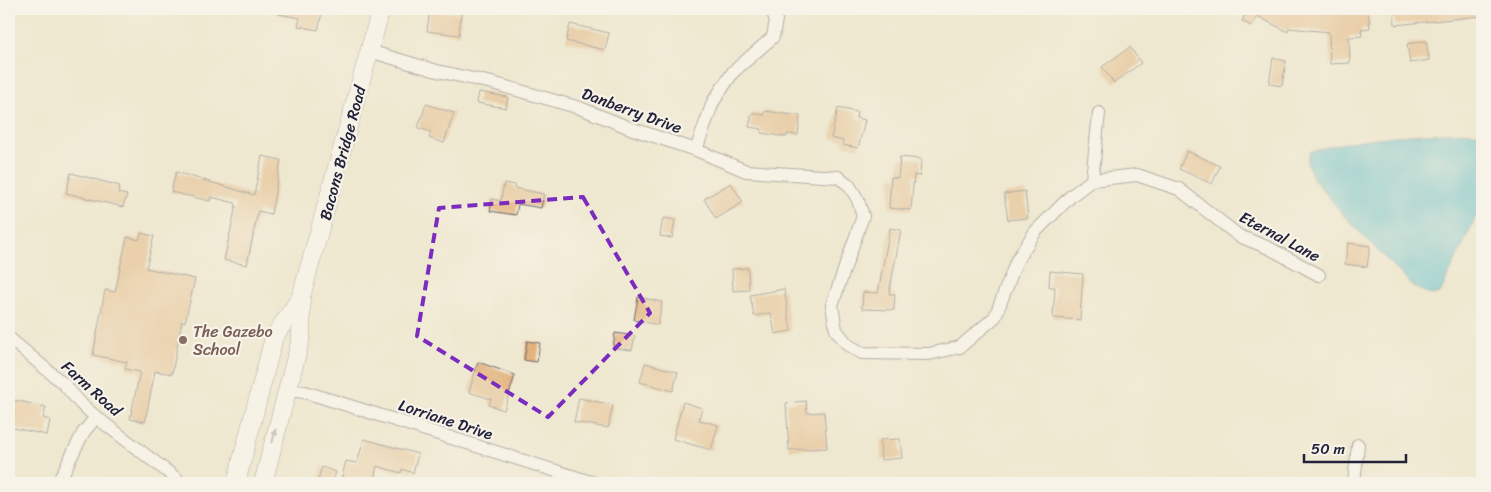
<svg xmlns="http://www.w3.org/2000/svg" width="1491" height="492" font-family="Sriracha,sans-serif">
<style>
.water{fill:#58c0d5;stroke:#3d7188}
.building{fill:#e3b27d}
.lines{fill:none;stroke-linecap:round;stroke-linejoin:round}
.minor-casing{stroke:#6a676f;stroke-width:14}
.secondary-casing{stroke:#6a676f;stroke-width:19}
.minor{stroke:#fff;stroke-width:12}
.secondary{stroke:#fff;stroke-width:18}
.oneway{fill:#9c9ca7}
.marked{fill:none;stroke:#7b2cbf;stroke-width:4;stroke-dasharray:10 6;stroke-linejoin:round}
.education-dot{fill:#8d6e63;stroke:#f7f3e8;stroke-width:2}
.labels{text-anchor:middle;stroke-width:4.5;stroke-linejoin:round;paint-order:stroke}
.street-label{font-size:16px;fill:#22223b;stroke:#f7f3e8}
.education-label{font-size:16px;fill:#785e54;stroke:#f7f3e8;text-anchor:start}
</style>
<rect width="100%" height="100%" fill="#f7f3e8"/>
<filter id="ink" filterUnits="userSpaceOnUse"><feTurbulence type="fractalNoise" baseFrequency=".02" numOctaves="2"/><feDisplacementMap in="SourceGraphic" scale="10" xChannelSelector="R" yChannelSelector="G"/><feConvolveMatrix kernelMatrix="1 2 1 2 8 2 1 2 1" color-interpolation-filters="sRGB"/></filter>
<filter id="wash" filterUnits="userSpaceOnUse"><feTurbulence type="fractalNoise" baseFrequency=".0096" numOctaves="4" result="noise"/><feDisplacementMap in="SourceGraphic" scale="20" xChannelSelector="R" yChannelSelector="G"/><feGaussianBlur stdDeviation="1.12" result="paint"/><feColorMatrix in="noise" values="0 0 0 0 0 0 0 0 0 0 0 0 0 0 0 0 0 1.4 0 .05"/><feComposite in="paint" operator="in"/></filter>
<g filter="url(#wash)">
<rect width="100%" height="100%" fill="#efe8d0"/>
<path class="water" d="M1463,132L1482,134V204L1440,293L1432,295L1415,288L1347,219L1313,178L1307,161L1310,152C1360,136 1411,135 1463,132Z"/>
<g id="blocks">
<g class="building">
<path d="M279,9H323L318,30L298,26L300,18L278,14Z"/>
<path d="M430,9H444V12L461,13L459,35L427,31Z"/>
<path d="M1243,9H1307V11L1335,13V10L1368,9L1370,28L1361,29L1362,36L1349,37L1350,63L1330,64L1329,32L1289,28L1288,32L1257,16L1252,26L1242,21L1247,11Z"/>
<path d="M1394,9H1482V16L1395,25Z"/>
<path d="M570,24L609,33L605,50L566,41Z"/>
<path d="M1426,41L1429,60L1410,63L1407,44Z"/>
<path d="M1130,47L1141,63L1114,83L1102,67Z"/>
<path d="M1273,58L1286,61L1282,86L1269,84Z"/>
<path d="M479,92L508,97L506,108L477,103Z"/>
<path d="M426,104L454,113L444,143L429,138L431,132L418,128Z"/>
<path d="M838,108L857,112L856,118L865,120L858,148L843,145V141L831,138Z"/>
<path d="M765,111L800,116L798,135L787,134V137L761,133L762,129L749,127L752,113L764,115Z"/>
<path d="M1187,151L1220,166L1212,184L1179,169Z"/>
<path d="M262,156L281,160L271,214L258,211L247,265L224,260L236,206L235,203L211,197L210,201L171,192L176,172L254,195Z"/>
<path d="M900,157L921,159L920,176L914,175L911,210L889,208L891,177L898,178Z"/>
<path d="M71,173L120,186L118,193L127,195L123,207L66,193Z"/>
<path d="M504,183L515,185L514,188L544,194L541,208L518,204L516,215L490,211L492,199L501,201Z"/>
<path d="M731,183L743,202L716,219L704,199Z"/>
<path d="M1025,191L1028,218L1008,220L1004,194Z"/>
<path d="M663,218L675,220L672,238L660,236Z"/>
<path d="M890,228L901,230L889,294H895L894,310L862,309L863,292L878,293Z"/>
<path d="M141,233L154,236L146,268L195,279L185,322L182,321L172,374L155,371L145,422L130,419L140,372L125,369L127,362L93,355L105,290L115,292L127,237L139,240Z"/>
<path d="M1348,243L1370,246L1367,267L1345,264Z"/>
<path d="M748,268L749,290L733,291L732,269Z"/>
<path d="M1050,271L1083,274L1080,320L1053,318L1055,287H1049Z"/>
<path d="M784,289L791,331L775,334L771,313L754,316L750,295Z"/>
<path d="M638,297L662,302L658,325L634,320Z"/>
<path d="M615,333L635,336L632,350L613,348Z"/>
<path d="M527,341L540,343L537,362L524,360Z"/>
<path d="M478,362L515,375L504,410L489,405L491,399L469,392Z"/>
<path d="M645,363L678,372L673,391L640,382Z"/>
<path d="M579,398L613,405L608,428L574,422Z"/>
<path d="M9,399L46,407L43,418L50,420L47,435L9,427Z"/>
<path d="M806,401L807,413L824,412L827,448L789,450L786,403Z"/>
<path d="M683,402L702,408L699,420L718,425L711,450L673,439Z"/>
<path d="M364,439L418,454L413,473L402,469L401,473L377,466L373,483H355L341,480L346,461L357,463Z"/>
<path d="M900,439L902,458L881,460L880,440Z"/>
<path d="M322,467L336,472L332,483H317Z"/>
</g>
</g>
</g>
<g filter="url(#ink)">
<use href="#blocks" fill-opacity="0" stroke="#6a676f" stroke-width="1"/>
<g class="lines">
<defs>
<g id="minor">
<path d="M369,51L437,71L492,83L580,108L630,128L696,150L746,171L838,177L849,185L858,200L863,216L832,305L836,330L848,345L862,353L929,354L960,347L995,317L1017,260L1035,232L1071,196L1092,180L1099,113"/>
<path d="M696,150L713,102L733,72L773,37L776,20L771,9"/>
<path d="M1092,180L1137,175L1179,189L1239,236L1269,248L1319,275"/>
<path d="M9,338L64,384L81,404L96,417L177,479"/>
<path d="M286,390L305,392L350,406L594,483"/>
<path d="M58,483L83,433L96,417"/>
<path d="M1354,483L1358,445"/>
</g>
<g id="secondary">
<path d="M236,483L274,337L301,297"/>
<path d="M263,483L301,338V297L381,9"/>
</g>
</defs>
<use href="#minor" class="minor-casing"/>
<use href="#secondary" class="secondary-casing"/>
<use href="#minor" class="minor"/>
<use href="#secondary" class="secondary"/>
</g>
<defs><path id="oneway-solid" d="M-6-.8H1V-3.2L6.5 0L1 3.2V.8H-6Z" transform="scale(1.25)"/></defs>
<use class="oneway" href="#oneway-solid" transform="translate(274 436) rotate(-76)"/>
</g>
<path d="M0 0H1491V492H0ZM583,197L650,313L548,417L417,336L439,208Z" fill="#efe8d0" fill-opacity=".55" fill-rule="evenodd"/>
<path class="marked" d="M583,197L650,313L548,417L417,336L439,208Z"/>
<circle class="education-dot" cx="183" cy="340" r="5"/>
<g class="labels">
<g class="street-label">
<text transform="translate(632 110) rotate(20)" y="6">Danberry Drive</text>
<text transform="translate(342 153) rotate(-75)" y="6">Bacons Bridge Road</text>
<text transform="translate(1280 236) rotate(28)" y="6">Eternal Lane</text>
<text transform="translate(92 388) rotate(42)" y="6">Farm Road</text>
<text transform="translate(446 419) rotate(18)" y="6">Lorriane Drive</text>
</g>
<g class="education-label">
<text x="193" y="337">The Gazebo<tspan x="193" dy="18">School</tspan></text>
</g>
</g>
<rect width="1491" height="492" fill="none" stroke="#f7f3e8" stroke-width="30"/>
<path d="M1304 454v8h102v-8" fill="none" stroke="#22223b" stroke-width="2.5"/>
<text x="1311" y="454" font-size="15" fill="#22223b" stroke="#f7f3e8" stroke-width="4" paint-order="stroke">50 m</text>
</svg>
